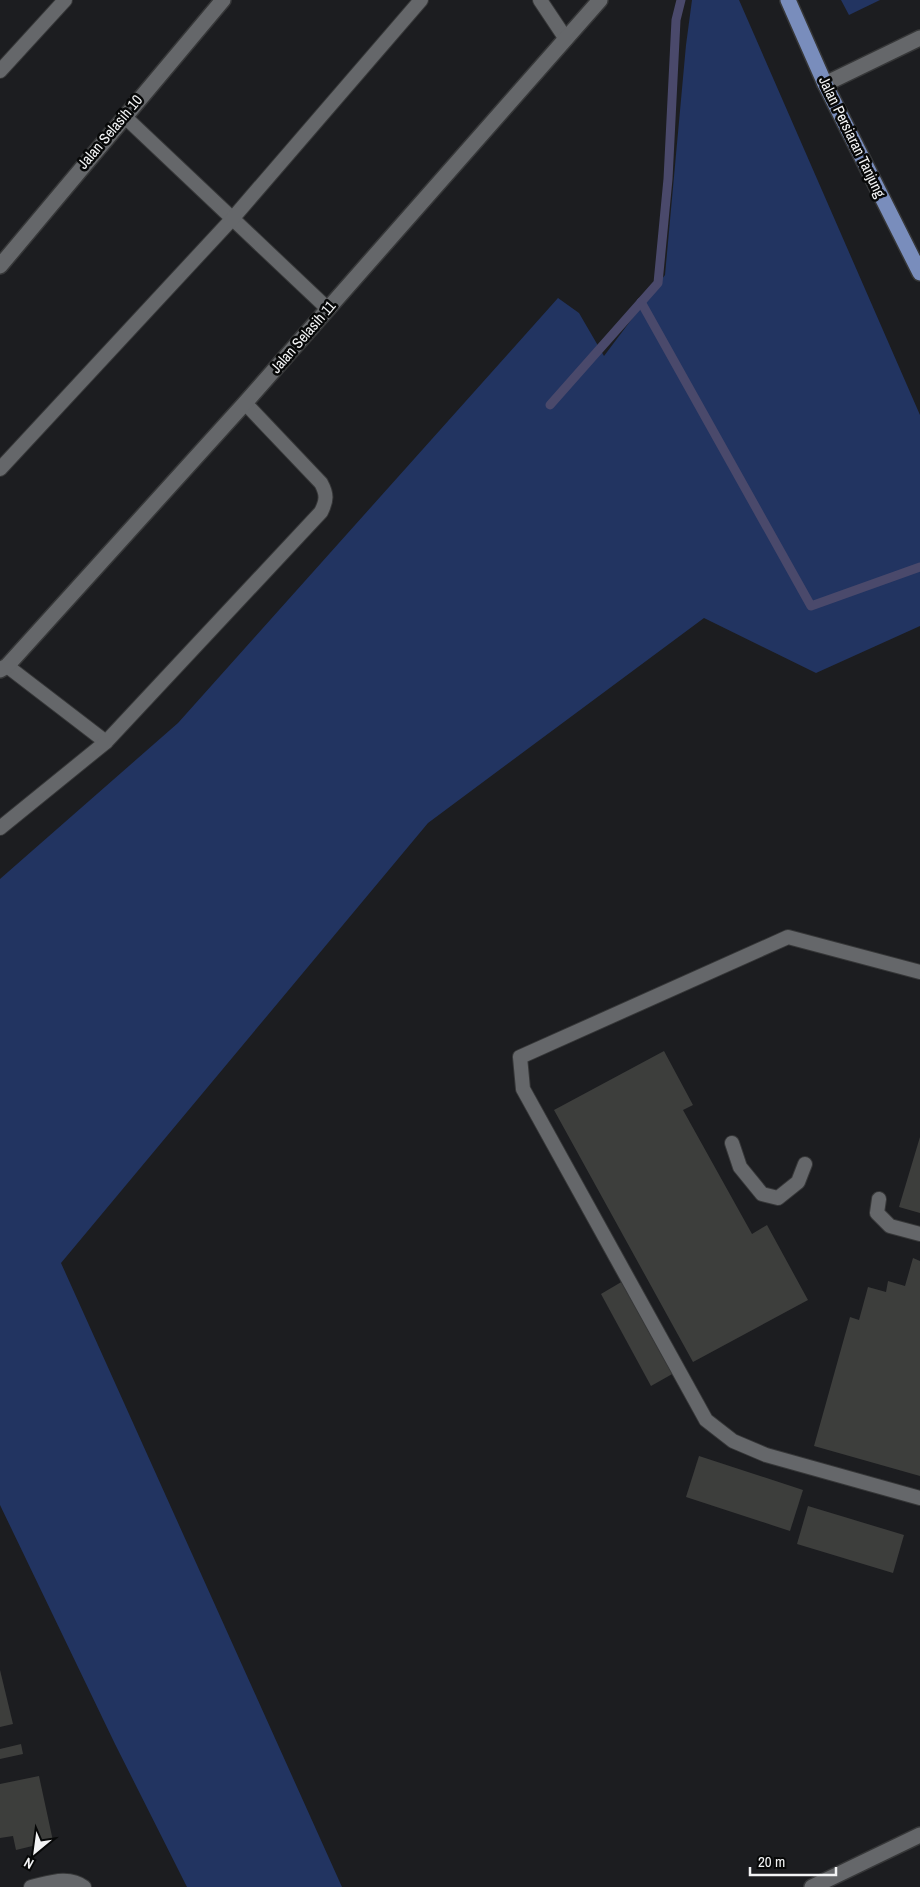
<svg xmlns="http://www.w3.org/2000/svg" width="920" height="1887" font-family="'Archivo Narrow',sans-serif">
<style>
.green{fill:#223461}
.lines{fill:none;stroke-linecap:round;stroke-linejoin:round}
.stream{stroke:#4a496b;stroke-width:9}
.building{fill:#3d3e3c}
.lane-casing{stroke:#363738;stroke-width:16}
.street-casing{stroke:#363738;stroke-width:18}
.primary-casing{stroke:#363738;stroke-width:18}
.lane{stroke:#65676a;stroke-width:14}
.street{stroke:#65676a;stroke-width:15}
.primary{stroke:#798dbc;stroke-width:15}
.labels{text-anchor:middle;stroke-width:5;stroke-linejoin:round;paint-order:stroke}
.street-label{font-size:15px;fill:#f3f4f5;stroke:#070808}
</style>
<rect width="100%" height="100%" fill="#1c1d20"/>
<g class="green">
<path d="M692,0H739L920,415V626L816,673L704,618L428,823L61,1263L342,1887H187L115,1744L0,1505V879L178,723L558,298L579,313L604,356L665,275L686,45Z"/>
<path d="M841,0H880L849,15Z"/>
</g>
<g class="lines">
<g class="stream">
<path d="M641,302L811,606L920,567"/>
<path d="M550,405L658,283L668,179L676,20L681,0"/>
</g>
</g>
<g class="building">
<path d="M664,1051L693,1105L683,1110L752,1234L767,1225L808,1300L693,1362L554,1110Z"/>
<path d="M920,1137V1213L899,1207Z"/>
<path d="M913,1258L920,1261V1476L814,1446L850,1317L859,1320L868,1287L886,1292L888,1281L905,1286Z"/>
<path d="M623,1281L674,1373L651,1386L601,1294Z"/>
<path d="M699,1456L803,1490L790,1531L686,1497Z"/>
<path d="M808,1506L904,1535L893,1573L797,1544Z"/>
<path d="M0,1670L13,1724L0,1727Z"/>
<path d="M21,1744L23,1754L0,1759V1749Z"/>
<path d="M39,1776L53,1841L16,1850L13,1836L0,1838V1784Z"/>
</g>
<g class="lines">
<defs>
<g id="lane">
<path d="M540,0L566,39"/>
<path d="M0,71L65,0"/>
<path d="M124,116L328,309"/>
<path d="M0,469L233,218L421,0"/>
<path d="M7,666L106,742"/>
<path d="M0,828L106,742L321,512C327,500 327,494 321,483L245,403"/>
<path d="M920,972L788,937L520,1057L523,1089L706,1420L733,1441L766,1455L920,1498"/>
<path d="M732,1143L740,1167L762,1194L778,1198L798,1182L805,1164"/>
<path d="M879,1199L877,1213L890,1226L920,1234"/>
<path d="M31,1887C49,1883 68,1875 84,1887"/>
</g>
<g id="street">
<path d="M825,84L920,38"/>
<path d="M0,266L223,0"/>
<path d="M0,670L7,666L245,403L600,0"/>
<path d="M812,1887L920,1835"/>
</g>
<path id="primary" d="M788,0L825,84L920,273"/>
</defs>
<use href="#lane" class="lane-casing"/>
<use href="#street" class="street-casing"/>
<use href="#primary" class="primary-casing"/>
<use href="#lane" class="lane"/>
<use href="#street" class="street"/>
<use href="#primary" class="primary"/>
</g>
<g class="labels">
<g class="street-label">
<text transform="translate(110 132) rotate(-50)" y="5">Jalan Selasih 10</text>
<text transform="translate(852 137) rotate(64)" y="5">Jalan Persiaran Tanjung</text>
<text transform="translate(303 337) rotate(-49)" y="5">Jalan Selasih 11</text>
</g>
</g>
<g transform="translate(35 1852) rotate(209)" stroke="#070808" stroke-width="4" paint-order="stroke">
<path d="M0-4L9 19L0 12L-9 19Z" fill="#f3f4f5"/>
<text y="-8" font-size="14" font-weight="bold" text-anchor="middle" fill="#f3f4f5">N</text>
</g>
<path d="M750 1867v8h86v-8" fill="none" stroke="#f3f4f5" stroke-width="2.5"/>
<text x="758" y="1867" font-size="15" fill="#f3f4f5" stroke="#070808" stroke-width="4" paint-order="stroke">20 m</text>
</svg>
